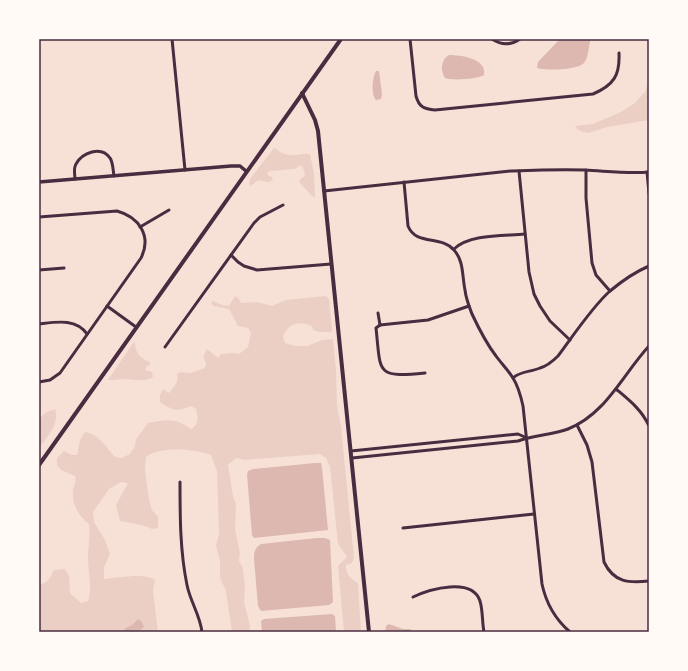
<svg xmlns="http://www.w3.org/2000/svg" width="688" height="671" font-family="'Fira Sans',sans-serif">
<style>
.green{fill:#ebcfc5}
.water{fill:#dcb8b0}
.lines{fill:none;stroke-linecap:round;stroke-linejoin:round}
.minor{stroke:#4a2c40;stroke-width:3}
.tertiary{stroke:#4a2c40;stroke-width:3.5}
.secondary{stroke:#4a2c40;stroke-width:4}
.neatline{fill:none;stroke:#4a2c40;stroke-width:1.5}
</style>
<rect width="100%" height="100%" fill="#f7e1d7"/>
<g class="green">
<path d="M649,79V120L607,127L589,133L583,132L577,129L575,126L593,124L621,112L635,103L645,92Z"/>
<path d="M274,148C278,149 280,153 285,154C295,157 302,153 310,154L314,173L315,197H313L299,182L301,178L304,177L305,173L302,166H299L295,169L270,171L267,173L269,176L272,177L273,180L268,182L258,180L251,186L249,185L250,179Z"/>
<path d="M235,296L239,299L241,303L257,302L272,306L286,300L326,296L329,299L332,329L331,332H319L313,330L312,326C299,320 288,324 283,336L285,343L295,346H307L322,340L333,339L336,370L337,405L341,426L354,558L352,563L346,565C346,575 350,578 358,583L361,632H344L338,566L347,557L343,551L338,544L330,467L326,458L320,454L245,460L236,458L228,465L233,496L236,504L235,529L240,553L239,561L243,568L245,588L244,602L250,626L249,632H232L226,591L220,578V561L216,546L219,534L217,471L211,455C196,449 159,446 146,457L145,470L149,500L152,510L158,517V528L152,529L142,525L120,521L116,505L128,483L121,482L109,489L93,512L94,522L105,540L110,554L104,567V579C118,578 145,572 155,580L153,591L158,632H39V584C47,585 51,576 54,570L65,569L69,576L70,593L81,603L88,601C93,587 87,568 88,553C89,542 90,534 89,524C79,517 72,504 73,492C73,485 77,485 75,476L61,470L57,465V458L64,451L72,455H77L80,440L85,432C99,434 106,447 115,457L121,458L130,454L135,446L136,439L148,423C167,420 174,417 191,429C199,425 198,417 196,409L191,406C177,412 173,411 160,402V395L163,389L169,393C174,387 179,382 177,374L180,372L191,373L205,368L206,363C202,358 204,354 207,349L218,358L221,354L232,353L239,354L248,347L251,333L248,328L238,326L229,309L213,306L211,302L213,301L222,305L229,306Z"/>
<path d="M135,342C135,353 140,358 150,362V365L147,366L145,370L152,372L153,377C145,383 134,379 124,379C118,379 113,381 108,380L133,343Z"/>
<path d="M55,409C60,424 47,437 39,448V419L45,413Z"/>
</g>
<g class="water">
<path d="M560,39H591C588,46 589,57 584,63C578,70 545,71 537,68L538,62Z"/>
<path d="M449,55C460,55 487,58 484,75C478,79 453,81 445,78C440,70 441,60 449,55Z"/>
<path d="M376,71H379L382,94L381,99L376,100C371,95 372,78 376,71Z"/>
<path d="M315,463H321L322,468L328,530L254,538L252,535L247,474L248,471L253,469Z"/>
<path d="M317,538H325L330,540L333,602L329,605L261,611L258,606L254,559C254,551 255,548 261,544Z"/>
<path d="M332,614L335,616L336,632H262L261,621L264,619Z"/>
<path d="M138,619L140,620L143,624L144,627C138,633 130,632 122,632L126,628L132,625Z"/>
<path d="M389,624L403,629H411V632H385L386,626Z"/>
</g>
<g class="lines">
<g class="minor">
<path d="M172,39L185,170"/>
<path d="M410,39L416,96C419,107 424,109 435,110L593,94C614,85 620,75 619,53"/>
<path d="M492,39C501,45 510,46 520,39"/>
<path d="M586,170V198L592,263L596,275L610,291"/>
<path d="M519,171L529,272L534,294L540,306L550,321L570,340"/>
<path d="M647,172L649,193"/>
<path d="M75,179C75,174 73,169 76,164C82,153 101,145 110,158C113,162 113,170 114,176"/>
<path d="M404,182L408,226C416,246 441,235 454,250C464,261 462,276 465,290C466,299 469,306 472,314C479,329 486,343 496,356C501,363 508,370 513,378C518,386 521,397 523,406L542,584C546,603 555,619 570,632"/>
<path d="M324,191L511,171C536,170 560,169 585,170C606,171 628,174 649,172"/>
<path d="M39,217L117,211C139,217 152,236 141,258L60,373L50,380L39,382"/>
<path d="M140,227L169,210"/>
<path d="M454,249C470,234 503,236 525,234"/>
<path d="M231,255L238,262L244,266L257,270L331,264"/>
<path d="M39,270L64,268"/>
<path d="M107,306L136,327"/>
<path d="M378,313L380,325"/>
<path d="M39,324C56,322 76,318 87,334"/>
<path d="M380,325L428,320L469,306"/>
<path d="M380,325L376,328C381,373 375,378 425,373"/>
<path d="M165,347L254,223L260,217L283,205"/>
<path d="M513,378C520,371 531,372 540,368C547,366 553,361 558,356C573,336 592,307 610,291C622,281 635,272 649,266"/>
<path d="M616,389C629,400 642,410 649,426"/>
<path d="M577,425L587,445L592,462L604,562C614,583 629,583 649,581"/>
<path d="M351,451L518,434L527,438"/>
<path d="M352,458L518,441C534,435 552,435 568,429C606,414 623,374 649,346"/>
<path d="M180,482C180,516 180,551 187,585C190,601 200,615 202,632"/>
<path d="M403,528L534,514"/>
<path d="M413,597C430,589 472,577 480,601C483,611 482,622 484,632"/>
</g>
<path class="tertiary" d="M39,182L231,166H240L246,171"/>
<g class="secondary">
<path d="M302,93L315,120L318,131L369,632"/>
<path d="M39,465L341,39"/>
</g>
</g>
<rect width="688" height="671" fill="none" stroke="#fffaf5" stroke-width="80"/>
<rect x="40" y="40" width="608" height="591" class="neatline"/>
</svg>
